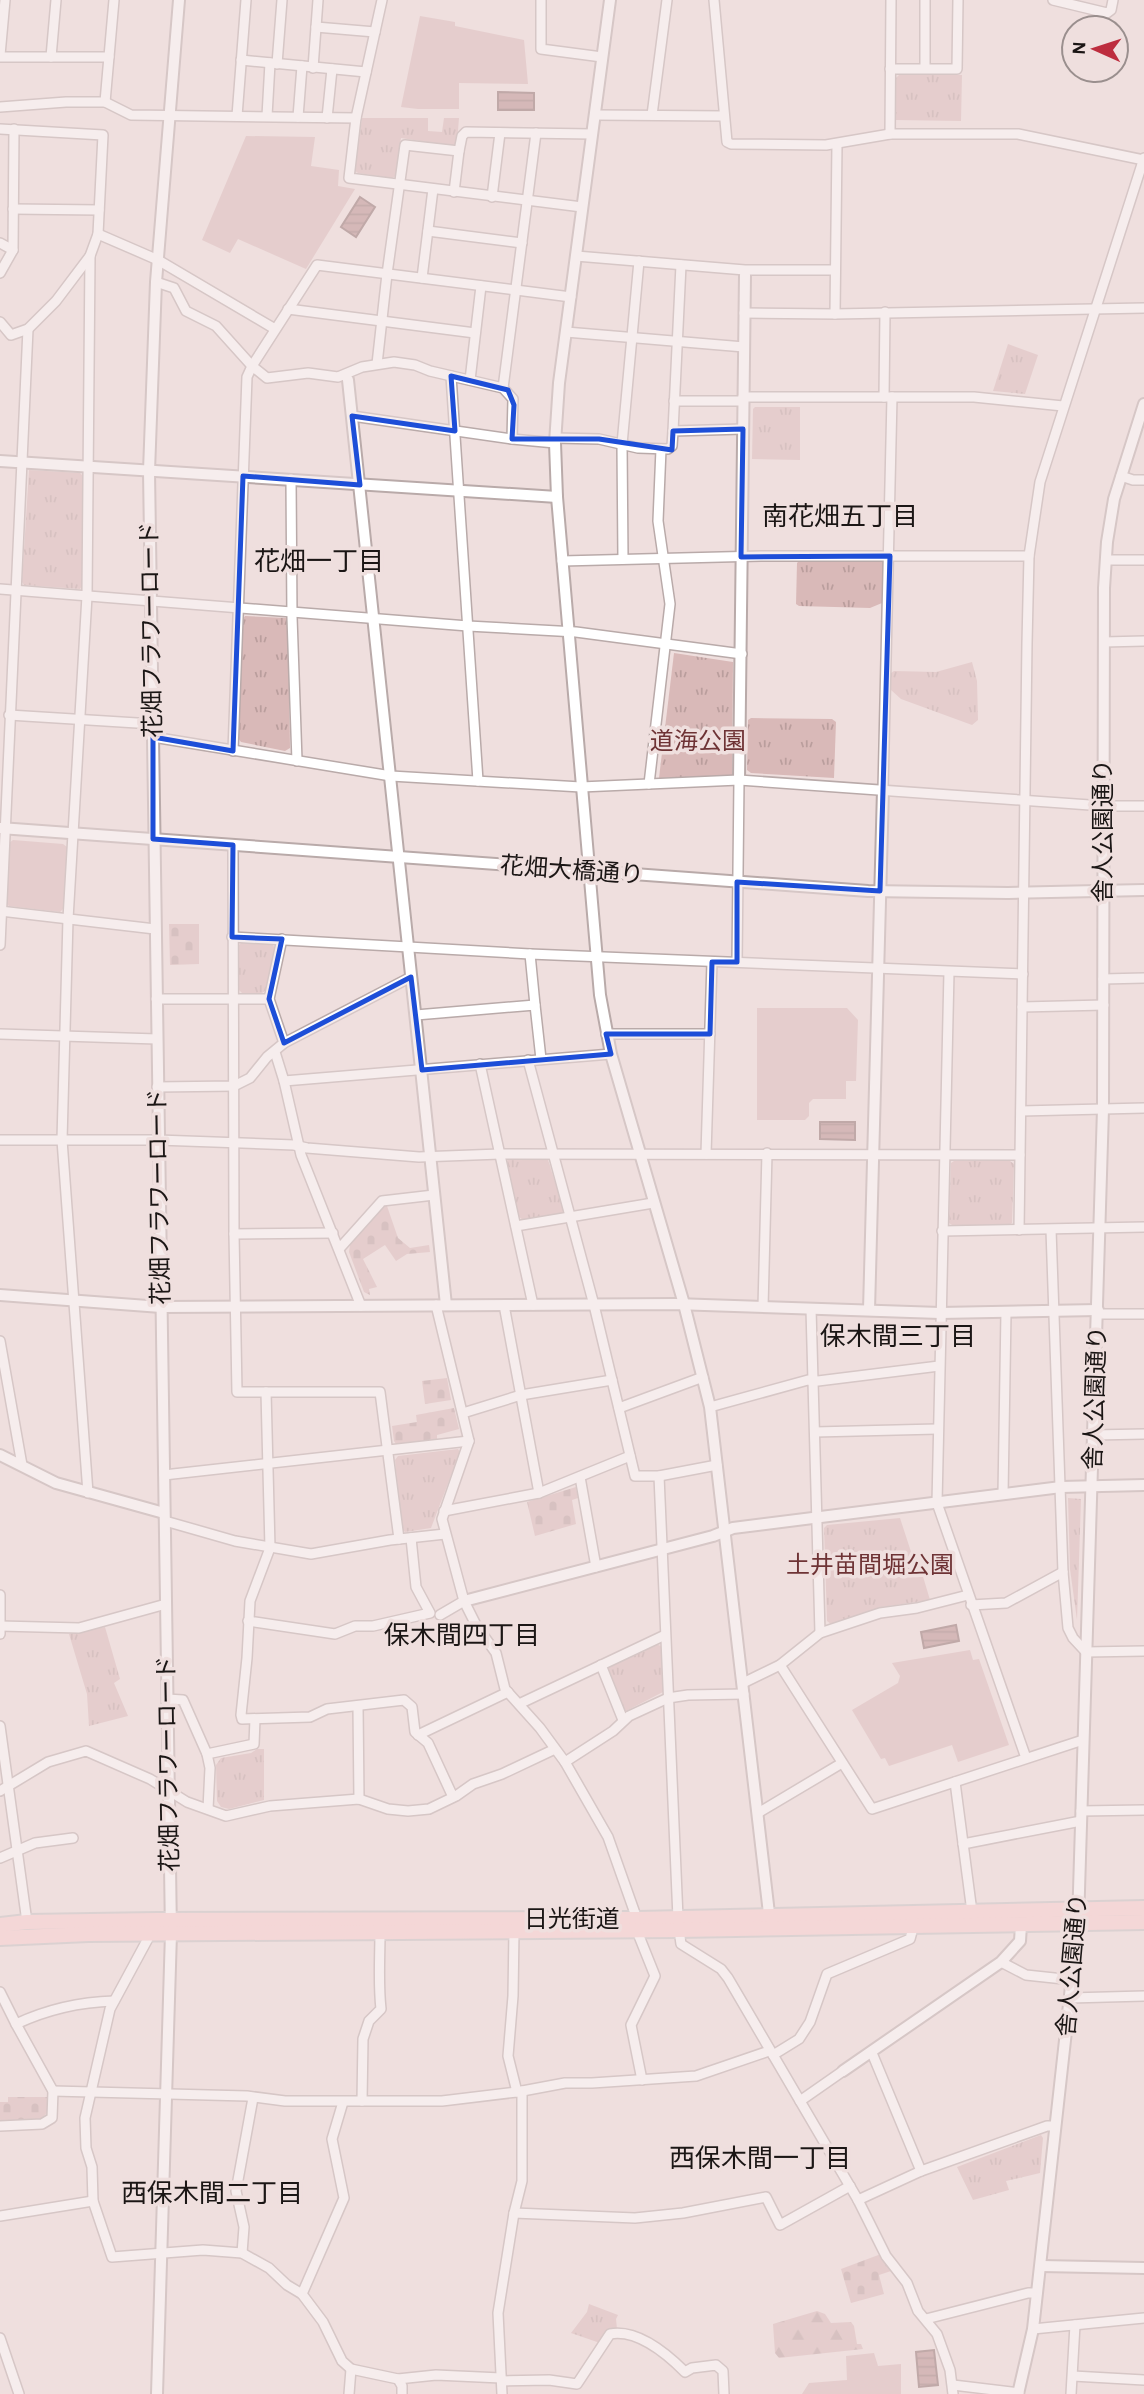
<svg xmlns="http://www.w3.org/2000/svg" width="1144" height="2394" font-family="'Alegreya Sans','Noto Sans JP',sans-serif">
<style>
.green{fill:#d9b9b8}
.forest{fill:url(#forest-firs)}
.cemetery{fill:url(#cemetery-stones)}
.park{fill:url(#park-tufts)}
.water{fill:url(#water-rules);stroke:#886867;stroke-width:2}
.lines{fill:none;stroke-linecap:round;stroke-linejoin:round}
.minor-casing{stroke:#b9aaa9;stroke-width:12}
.tertiary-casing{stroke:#b9aaa9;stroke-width:14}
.trunk-casing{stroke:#c4c2c2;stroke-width:18}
.minor{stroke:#fff;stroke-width:9}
.tertiary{stroke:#fff;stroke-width:10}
.trunk{stroke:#fbcece;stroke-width:14}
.marked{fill:none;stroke:#1d4ed8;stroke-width:5;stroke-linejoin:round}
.labels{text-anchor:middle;stroke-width:7;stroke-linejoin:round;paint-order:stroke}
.street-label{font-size:24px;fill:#1b1615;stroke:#efdfde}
.park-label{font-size:24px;fill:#6e3335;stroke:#efdfde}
.neighbourhood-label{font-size:26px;fill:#1b1615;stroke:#efdfde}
</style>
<defs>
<pattern id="forest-firs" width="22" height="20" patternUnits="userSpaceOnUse" patternTransform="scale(1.75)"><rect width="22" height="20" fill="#d9b9b8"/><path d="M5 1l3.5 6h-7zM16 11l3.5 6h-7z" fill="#ba9e9d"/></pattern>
<pattern id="cemetery-stones" width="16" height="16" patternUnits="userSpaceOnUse" patternTransform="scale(1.75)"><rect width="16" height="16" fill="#d9b9b8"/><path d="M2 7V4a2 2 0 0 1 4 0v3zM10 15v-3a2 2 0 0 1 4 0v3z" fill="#ba9e9d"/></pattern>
<pattern id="park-tufts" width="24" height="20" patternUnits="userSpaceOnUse" patternTransform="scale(1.75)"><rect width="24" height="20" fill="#d9b9b8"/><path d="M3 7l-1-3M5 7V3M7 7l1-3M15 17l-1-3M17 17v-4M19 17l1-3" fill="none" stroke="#ba9e9d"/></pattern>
<pattern id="water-rules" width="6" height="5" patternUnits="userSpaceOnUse" patternTransform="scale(1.75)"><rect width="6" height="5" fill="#b78b8a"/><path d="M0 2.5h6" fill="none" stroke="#947170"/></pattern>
</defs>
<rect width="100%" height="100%" fill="#efdfde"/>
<g class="green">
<path d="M420,16L455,22V26L524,40L528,84L459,83V109H418L401,107Z"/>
<path d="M246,136L315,137L311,166L339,170L338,186L355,189L306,269L238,239L230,253L202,240Z"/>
<path d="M13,840L63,844L67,847L64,908L60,912L9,906L6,903L9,843Z"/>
<path d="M757,1008H847L858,1020L856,1081H846V1099H813L809,1103V1116L805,1120H757Z"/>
<path d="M970,1650L973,1660L979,1659L1009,1745L958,1762L952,1745L889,1766L885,1758L881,1759L852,1710L898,1683L900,1676L892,1663Z"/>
<path d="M874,2353L878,2366L901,2364V2394H802L809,2383L847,2380L846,2356Z"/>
</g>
<path class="forest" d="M817,2311L825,2314L831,2323L851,2322L854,2326L857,2344H861L863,2349L779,2358L775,2353L773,2324Z"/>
<g class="cemetery">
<path d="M169,924H199V964L170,965Z"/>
<path d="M383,1206H387L398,1238L410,1248L429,1245L430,1252L407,1254L396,1261L385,1245L363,1259L377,1287L369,1289L370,1295L364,1292L349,1252L350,1245Z"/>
<path d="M447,1378L451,1400L425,1404L422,1381Z"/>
<path d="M454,1408L459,1429L437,1435V1439L396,1444L394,1441L392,1426L417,1422L416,1415Z"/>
<path d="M576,1487L578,1498L572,1500L576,1524L535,1536L527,1502Z"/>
<path d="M8,2097H47V2113L40,2120L0,2123V2102H8Z"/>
<path d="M881,2254L894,2270L879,2275L884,2294L851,2303L841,2269Z"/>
</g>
<g class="park">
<path d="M900,74L962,75L961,121L896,120V78Z"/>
<path d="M362,118H428V131L442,132L444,118H459L457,143L452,146L401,138L396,176L392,178L358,173L355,171Z"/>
<path d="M1008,344L1038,355L1025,394L993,391Z"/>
<path d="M755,407H800V460L752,459L753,409Z"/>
<path d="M29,470L80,473L82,475V586L80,589L24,585L22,582Z"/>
<path d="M800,560L885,562L882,603L870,608L799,606L796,604L797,563Z"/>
<path d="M245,616L286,618L288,621L290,748L285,751L241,742L238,738L243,619Z"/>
<path d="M674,653L733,662L732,776L659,778Z"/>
<path d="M972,662L977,681L978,720L972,725L901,699L891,690V673L894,671L936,672Z"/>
<path d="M751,718L832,719L836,722L834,778L751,773L747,770L748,720Z"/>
<path d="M241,943L272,944L275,948L266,990L262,993H242L239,990V945Z"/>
<path d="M509,1159L548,1160L564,1210L561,1214L523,1220L518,1216L507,1161Z"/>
<path d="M954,1161H1010L1014,1164L1012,1223L1009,1225H952L949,1223L951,1163Z"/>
<path d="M458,1449L460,1452L431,1528L405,1532L402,1529L395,1460L398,1456Z"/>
<path d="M1068,1498L1081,1499L1077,1620L1070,1569Z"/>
<path d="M900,1518L915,1564L919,1563L930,1600L882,1607L831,1624L827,1621L824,1528L827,1525Z"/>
<path d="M105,1627L120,1679L114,1683L128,1716L89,1726L87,1694L69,1634Z"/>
<path d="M656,1644L661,1646L663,1692L624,1712L608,1670L609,1667Z"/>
<path d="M257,1749H264V1800L229,1809L221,1807L217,1801L216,1765L221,1758L251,1753Z"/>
<path d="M1041,2135L1043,2138L1040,2173L1006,2181L1009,2190L973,2200L957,2167Z"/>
<path d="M589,2304L618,2315L616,2319L617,2329L610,2330L600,2343L571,2333L587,2312Z"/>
</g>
<g class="water">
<path d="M498,92L534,93V110H498Z"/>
<path d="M360,197L375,207L356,237L341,227Z"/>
<path d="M820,1122H855V1140L820,1139Z"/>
<path d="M956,1625L959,1641L924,1648L921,1632Z"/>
<path d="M934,2350L938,2385L919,2387L916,2352Z"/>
</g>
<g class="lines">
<defs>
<g id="minor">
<path d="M382,0L356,118L349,178L582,207"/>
<path d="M541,0V49L602,57"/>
<path d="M714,0L727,142L731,144L826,145L890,134H1018L1144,160"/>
<path d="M1053,0L1107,13L1111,10L1113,0"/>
<path d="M316,27L375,32"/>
<path d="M0,55L5,0"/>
<path d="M0,57H109"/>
<path d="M51,57L56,0"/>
<path d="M241,60L366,72"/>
<path d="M277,64L282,0"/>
<path d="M313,68L318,0"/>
<path d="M925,68V0"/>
<path d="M890,69H957L958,0"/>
<path d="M105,102L114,0"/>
<path d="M0,107L66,102H105L131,115L356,118"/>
<path d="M595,115L724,116"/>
<path d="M652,115L667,0"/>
<path d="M237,116L246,0"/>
<path d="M267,116L270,63"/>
<path d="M298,117L302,66"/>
<path d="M327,118L332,69"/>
<path d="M0,129L103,135L98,234L90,256L56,301L28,329L11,335L0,322"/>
<path d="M890,134L891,0"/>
<path d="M454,192L459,151"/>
<path d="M492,197L500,133"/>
<path d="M13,209L99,210"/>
<path d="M428,231L522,243"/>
<path d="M98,234L158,260L275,329"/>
<path d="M0,243L13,250"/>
<path d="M576,256L745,270H835"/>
<path d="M0,273L13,250L14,129"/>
<path d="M422,278L433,189"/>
<path d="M156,282L174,288L186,311L216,326L252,366L267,378L308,373L338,377L362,367L394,362L415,365L430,371L503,388L513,399L512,439"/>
<path d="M288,309L475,333"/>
<path d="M744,313L835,314L1144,308"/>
<path d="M835,314L837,144"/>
<path d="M566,332L744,347"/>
<path d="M377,364L387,274L405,145L459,151L462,136L466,132L592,134"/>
<path d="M451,376L478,781"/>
<path d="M470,380L481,286"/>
<path d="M503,388L536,133"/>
<path d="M743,397H974L1063,406"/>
<path d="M884,397L885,312"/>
<path d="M674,401H743"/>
<path d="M352,416L512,439L555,443"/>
<path d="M673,431L681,265"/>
<path d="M555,438L599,439L638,448L668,449L672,446L673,431L743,429"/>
<path d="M1121,476L1133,480H1144"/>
<path d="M291,479L292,617L297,761"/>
<path d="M623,559L622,444L639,261"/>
<path d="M1106,560H1144"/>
<path d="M562,561L761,556H1029"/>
<path d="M0,589L468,626L576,632L742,654"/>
<path d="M1104,642L1144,641"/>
<path d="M9,715L153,724"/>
<path d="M153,737L391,776L581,787L739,780L1104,806H1144"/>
<path d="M233,751L247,377L252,366L317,265L571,297"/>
<path d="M649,784L670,604L658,521L661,449"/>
<path d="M883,790L892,397"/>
<path d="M233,845L234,1234L237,1392H380L399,1539"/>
<path d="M0,911L155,929"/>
<path d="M232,937L530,954L1023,974"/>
<path d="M282,939L269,999L284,1043"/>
<path d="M0,945L28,329"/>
<path d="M530,954L535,1005"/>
<path d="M737,962L739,780"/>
<path d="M949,972L937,1503L1026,1758"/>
<path d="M1103,979L1144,978"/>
<path d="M156,999H269"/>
<path d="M1022,1007L1104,1005"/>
<path d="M416,1015L535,1005L541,1059"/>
<path d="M0,1034L157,1039"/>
<path d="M606,1034H710"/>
<path d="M275,1052L284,1081L301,1155L361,1306"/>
<path d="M528,1060L594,1305L635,1476H659L717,1465"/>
<path d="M480,1064L533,1305"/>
<path d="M284,1081L611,1054"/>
<path d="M157,1087L234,1086L250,1078L267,1057L284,1043L411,977"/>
<path d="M1021,1111L1144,1108"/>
<path d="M0,1140H158L294,1145L307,1148L419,1157L500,1154L1020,1155"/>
<path d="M706,1154L712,962"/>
<path d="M516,1226L653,1203"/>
<path d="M1019,1230L1027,643L1029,556L1040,482L1144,158"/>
<path d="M1051,1230L1063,1572L1068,1628L1073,1638L1086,1652L1144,1651"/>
<path d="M942,1231L1144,1227"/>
<path d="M234,1234L333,1233"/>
<path d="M339,1249L382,1201L434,1195"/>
<path d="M436,1305L469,1441L442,1519L464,1601L476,1625L496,1653L505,1689L540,1728L565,1762L608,1837L637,1919"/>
<path d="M504,1305L539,1493"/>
<path d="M763,1307L767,1153"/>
<path d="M811,1309L820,1633"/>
<path d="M1098,1314H1144"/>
<path d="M0,1341L22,1465"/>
<path d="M266,1392L270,1548L250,1601L247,1658L241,1715L242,1719L310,1717L327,1709L404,1700L412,1707L415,1732L428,1743L453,1797"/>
<path d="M710,1407L808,1380L818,1381L939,1366"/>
<path d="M619,1408L703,1377"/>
<path d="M463,1413L521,1395L612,1380"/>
<path d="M815,1432L937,1429"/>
<path d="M1094,1435L1144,1434"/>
<path d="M164,1475L469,1441"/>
<path d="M659,1476L678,1918"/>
<path d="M580,1477L596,1567"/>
<path d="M88,1493L62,1140L68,919L87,596L90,256"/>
<path d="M1003,1494L1006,1312"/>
<path d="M444,1511L539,1493L630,1456"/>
<path d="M165,1521L235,1541L311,1554L390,1540L445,1534"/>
<path d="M0,1595V1634"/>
<path d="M971,1605L1006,1603L1063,1572"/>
<path d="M440,1615L464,1601"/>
<path d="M248,1621L335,1634L355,1626H373L430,1613L416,1587L411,1538"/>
<path d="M0,1626L79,1628L166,1604"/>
<path d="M601,1665L623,1720"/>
<path d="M780,1665L872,1809L1083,1740"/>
<path d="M743,1683L780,1665L820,1633L880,1613L917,1608L968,1595"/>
<path d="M167,1699L183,1700L207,1754L210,1768L208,1809"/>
<path d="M519,1704L665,1635"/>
<path d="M358,1707L359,1799"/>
<path d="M0,1726L27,1922"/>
<path d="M418,1735L508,1692"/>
<path d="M207,1754L254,1744L255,1719"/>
<path d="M565,1762L613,1731L629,1716L668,1698L688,1695L744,1694"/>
<path d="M955,1782L972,1912"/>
<path d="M0,1791L48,1762L86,1751L150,1779L187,1802L226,1816L270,1806L359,1799L388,1809L408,1811L429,1809L456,1796L473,1784L502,1774L555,1749"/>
<path d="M1081,1811L1144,1810"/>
<path d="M758,1813L842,1763"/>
<path d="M963,1844L1081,1821"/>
<path d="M0,1858L35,1843L73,1838"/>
<path d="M679,1930L681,1944L721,1969L728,1978L858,2200L886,2256L907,2283L918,2311L937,2334L950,2370L953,2394"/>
<path d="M514,1931L513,1996L508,2056L517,2092"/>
<path d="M637,1931L655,1976L631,2025L642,2080"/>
<path d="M151,1933L110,2009L85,2118L86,2148L92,2167L93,2201L112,2257L203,2250L242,2253L269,2268L287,2285L302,2294L323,2322L342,2361L351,2369L398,2379L436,2375L501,2378"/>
<path d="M1001,1962L1026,1975L1073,1980"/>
<path d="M0,1992L16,2024"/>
<path d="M1070,1998L1144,1996"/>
<path d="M872,2053L921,2171"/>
<path d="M773,2055L799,2039L810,2022L827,1974L910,1939L913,1928"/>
<path d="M53,2091L247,2096L285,2101H442L517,2092L565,2083H592L696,2076L769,2051"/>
<path d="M362,2101L363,2039L369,2021L381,2009C378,1983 380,1958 380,1932"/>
<path d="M800,2101L843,2071"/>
<path d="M0,2126L42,2124L52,2118L53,2091L16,2024C48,2009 79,2002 114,2001"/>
<path d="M858,2200L921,2171L1047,2126H1055"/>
<path d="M514,2213L635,2218L683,2213L766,2197L780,2225L850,2186"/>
<path d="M0,2216L93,2201"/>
<path d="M242,2253L244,2227L236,2191L253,2098"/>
<path d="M302,2294L344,2198L332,2139L343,2102"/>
<path d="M926,2319L1028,2293H1037"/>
<path d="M1033,2329L1144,2318"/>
<path d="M0,2338L19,2394"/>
<path d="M1073,2376L1144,2380"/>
<path d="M398,2379L402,2386V2394"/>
<path d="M502,2381L549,2380L577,2384L610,2334C637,2329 667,2354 685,2372L692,2368L716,2365L723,2371L724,2394"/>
<path d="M953,2385L1019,2393"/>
<path d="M349,2394L351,2369"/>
<path d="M502,2394L498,2313L514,2213L522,2181V2091"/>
<path d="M1071,2394L1075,2325"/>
</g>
<g id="tertiary">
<path d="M610,0L559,383L555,443L557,497L600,995L611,1054L684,1304L710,1407L770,1922"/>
<path d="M348,380L446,1305"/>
<path d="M0,461L557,497"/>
<path d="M739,780L745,275"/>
<path d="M0,828L868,891L1008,893L1144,890"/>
<path d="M0,1295L161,1307L675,1304L940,1313L1098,1310"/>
<path d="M869,1310L883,790"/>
<path d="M0,1455L56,1483L164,1513"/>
<path d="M464,1601L713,1536L733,1528L1061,1487L1144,1485"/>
<path d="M843,2071L1001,1962L1020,1941L1021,1925"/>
<path d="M1041,2266L1144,2268"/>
<path d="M157,2394L171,1933L149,471L156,282L179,0"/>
<path d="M1018,2394L1033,2329L1078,1923L1103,1109L1104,588L1107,542L1114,499L1144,404"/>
</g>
<g id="trunk">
<path d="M0,1925L27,1922L156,1920L637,1919L1144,1908"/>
<path d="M0,1938L88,1934L679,1930L1144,1922"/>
</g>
</defs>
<use href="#minor" class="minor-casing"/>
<use href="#tertiary" class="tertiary-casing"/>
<use href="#trunk" class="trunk-casing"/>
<use href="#minor" class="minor"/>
<use href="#tertiary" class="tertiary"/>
<use href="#trunk" class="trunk"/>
</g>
<path d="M0 0H1144V2394H0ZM451,376L508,390L514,405L512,439H599L672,450L673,431L743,429L741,557L890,556L880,891L737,882V962H712L710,1034H606L611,1054L422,1070L411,977L284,1043L269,999L282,939L232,937L233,845L153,839V737L233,751L243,476L360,485L352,416L455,431Z" fill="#efdfde" fill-opacity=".55" fill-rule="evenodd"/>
<path class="marked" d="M451,376L508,390L514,405L512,439H599L672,450L673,431L743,429L741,557L890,556L880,891L737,882V962H712L710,1034H606L611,1054L422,1070L411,977L284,1043L269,999L282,939L232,937L233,845L153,839V737L233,751L243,476L360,485L352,416L455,431Z"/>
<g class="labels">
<g class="street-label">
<text transform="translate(151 630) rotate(-91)" y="8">花畑フラワーロード</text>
<text transform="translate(1103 831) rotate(-90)" y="8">舎人公園通り</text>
<text transform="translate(572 870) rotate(4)" y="8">花畑大橋通り</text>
<text transform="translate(159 1197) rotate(-91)" y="8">花畑フラワーロード</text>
<text transform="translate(1095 1398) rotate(-88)" y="8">舎人公園通り</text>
<text transform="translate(168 1764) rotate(-91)" y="8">花畑フラワーロード</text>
<text x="572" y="1927">日光街道</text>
<text transform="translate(1072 1965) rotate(-85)" y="8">舎人公園通り</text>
</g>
<g class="park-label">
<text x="698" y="749">道海公園</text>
<text x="870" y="1573">土井苗間堀公園</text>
</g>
<g class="neighbourhood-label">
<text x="840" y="525">南花畑五丁目</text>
<text x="319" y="570">花畑一丁目</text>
<text x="898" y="1345">保木間三丁目</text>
<text x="462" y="1644">保木間四丁目</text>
<text x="760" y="2167">西保木間一丁目</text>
<text x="212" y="2202">西保木間二丁目</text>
</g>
</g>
<g transform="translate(1095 49) rotate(273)"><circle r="33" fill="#efdfde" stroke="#9a8f8e" stroke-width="2"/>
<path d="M0-5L12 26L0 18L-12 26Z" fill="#bd2d3e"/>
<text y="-10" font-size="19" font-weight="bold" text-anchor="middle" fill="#1b1615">N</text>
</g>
</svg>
